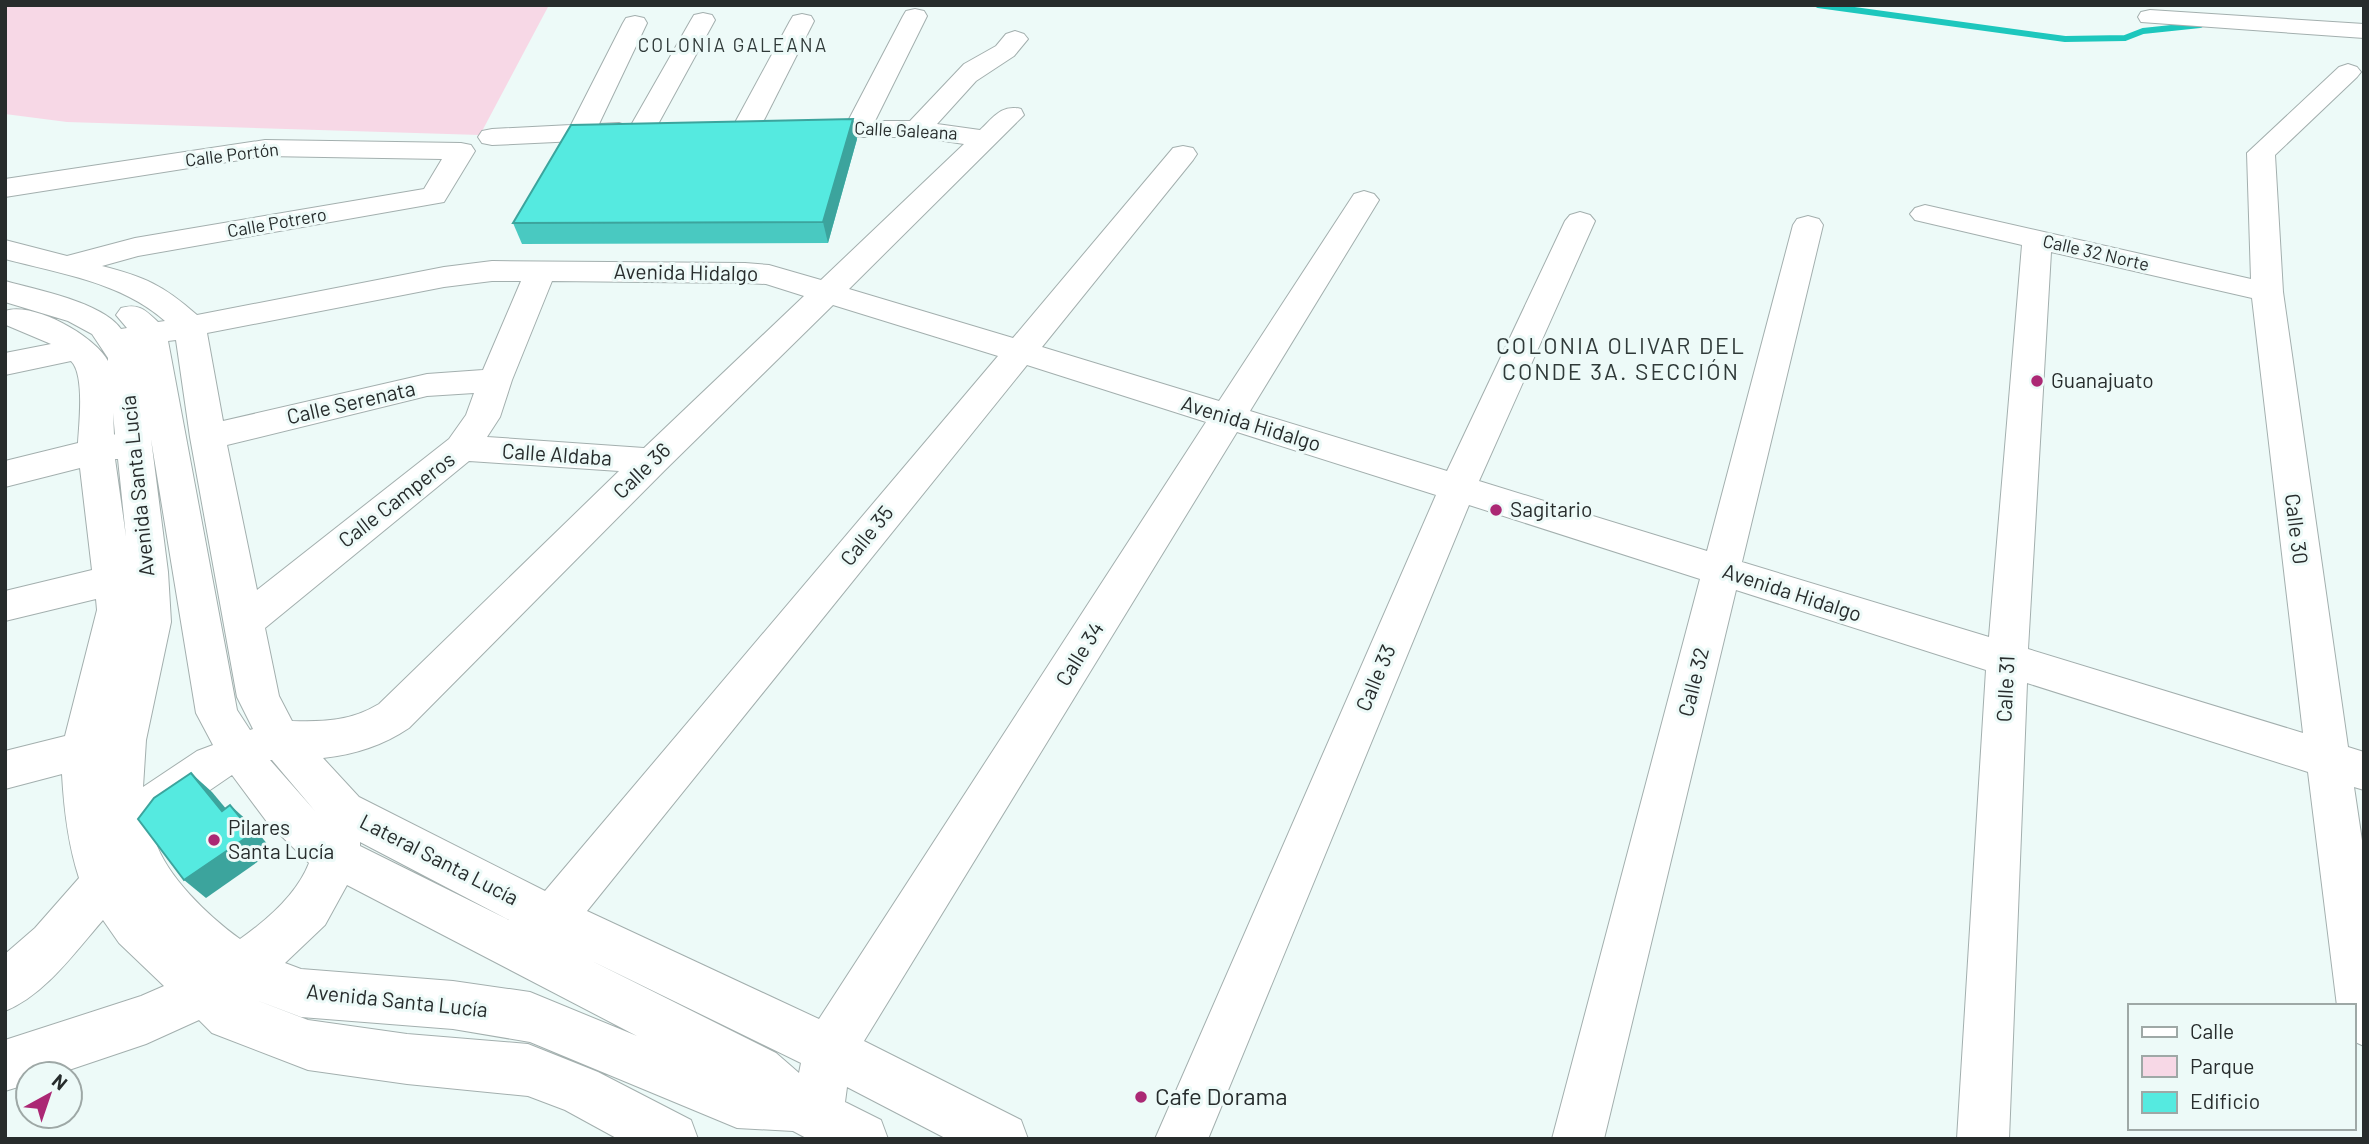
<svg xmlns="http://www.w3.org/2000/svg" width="2369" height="1144" font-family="Barlow,sans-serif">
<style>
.green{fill:#f7d8e6}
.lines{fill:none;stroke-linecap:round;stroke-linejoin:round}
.stream{stroke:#1dc7bd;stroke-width:6}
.minor-casing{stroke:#a3afae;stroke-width:2}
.minor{fill:#fff;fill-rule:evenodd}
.wall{fill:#49c9c1}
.shaded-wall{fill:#3ca49d}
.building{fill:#55eae0;stroke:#3ca49d;stroke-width:2}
.poi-dot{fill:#ab2874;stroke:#edfaf8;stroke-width:2.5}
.labels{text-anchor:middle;stroke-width:6;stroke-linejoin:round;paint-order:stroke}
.far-street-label{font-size:18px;fill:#272c2c;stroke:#edfaf8}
.far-neighbourhood-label{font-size:19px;letter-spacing:2px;fill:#303a39;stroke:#edfaf8}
.street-label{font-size:21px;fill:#272c2c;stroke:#edfaf8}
.poi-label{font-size:21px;fill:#272c2c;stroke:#edfaf8;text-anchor:start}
.neighbourhood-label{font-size:23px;letter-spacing:2px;fill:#303a39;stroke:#edfaf8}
.near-poi-label{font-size:24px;fill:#272c2c;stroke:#edfaf8;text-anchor:start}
</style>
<rect width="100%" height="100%" fill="#edfaf8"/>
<path class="green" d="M5,5H549L480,135L67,122L5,114Z"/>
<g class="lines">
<path class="stream" d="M1818,5L2065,39L2125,38L2143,31L2200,25"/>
<defs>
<g id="minor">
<path d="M915,9L924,11L927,16L875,121H910L964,64L996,46L1006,34L1015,31L1024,34L1028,39L1014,56L976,81L937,124L980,130C993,118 1001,104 1021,109L1024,115L849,289L1013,338L1173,148L1183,146L1193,148L1197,154L1193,160L1042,347L1219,401L1354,194L1364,191L1374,194L1379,200L1250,411L1447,471L1565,221L1570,215L1580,212L1590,215L1595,221L1479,481L1707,551L1793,225L1797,219L1808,216L1819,219L1823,225L1742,562L1989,637L2022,245L1915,220L1910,214L1915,208L1925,205L2251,279L2247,153L2339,67L2348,64L2357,67L2361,72L2357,77L2275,155L2283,292L2348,747L2364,752V790L2354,787L2364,854V1046L2353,1041V1006H2337L2308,772L2027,683L2009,1139H1957L1986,670L1736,590L1604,1139H1552L1700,579L1469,505L1208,1139H1155L1436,495L1237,432L864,1041L1021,1120L1028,1139H947L847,1087L845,1102L881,1120L888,1139H808L793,1131L737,1128L530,1042L453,1029L301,1017L243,995L308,1020L407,1034L528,1044L598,1072L691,1120L698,1139H618L565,1110L528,1096L407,1084L308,1070L212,1033L199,1020L146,1044L57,1074H28V1084L5,1091V1040L141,996L164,986L119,943L103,920C75,952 45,995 5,1011V954L35,928L79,878C68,844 64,810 62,774L5,789V751L65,736L97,610L96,599L5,621V591L92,570L80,468L5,487V461L78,443C79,425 85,374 71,361L5,375V353L51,344L6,325L5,311C33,301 95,336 108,361V358L92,334L68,321L5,302V281C37,290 102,302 121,329L127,328L116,315L121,308C139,303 145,310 158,322L165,321C121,282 61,274 5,259V240L67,256L135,238L424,189L442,159L265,156L5,197V179L265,140L461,143L471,145L475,151L444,202L138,256L102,266C145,277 163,285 197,315L444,267L492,261L745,263L769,265L821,280L964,144L918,137H801L791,135L787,129L791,123L848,121L903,16L906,11ZM2051,252L2252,298L2303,733L2028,649ZM492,281H521L483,370L427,374L223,421L207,333L444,287ZM552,281L745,283L766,284L804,296L644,448L487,437L500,417L512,380ZM833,305L998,356L545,891L359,797L323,758C353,755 384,745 409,728L665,470ZM176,340L190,437L237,697L253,729L250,730L237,710L168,341ZM1027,365L1206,422L819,1019L587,911ZM474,393L466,415L449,439L257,590L227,445L427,396ZM113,413L115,434L114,435ZM151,439L196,713L213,745L197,751L143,787L146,740L171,622L168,572ZM115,459H118L126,537ZM469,461L619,471L379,704C351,721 324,722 292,721L279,696L265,628ZM270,760H272L315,811ZM232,775L267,822L309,863C297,894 267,920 240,939C209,917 166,876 155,840L175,814ZM360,842L509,920L360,846ZM347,885L637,1036L530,992L453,981L301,969L285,963L325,925ZM592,961L801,1063L799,1073L776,1053Z"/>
<path d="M2150,10L2364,24V38L2141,22L2138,17L2141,12Z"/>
<path d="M703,13L712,15L715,20L651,137L641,139L630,135L619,139L492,145L482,143L478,137L482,131L492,129L571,125L623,23L626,18L635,16L644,18L647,23L599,124L619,123L630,127L691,20L694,15Z"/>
<path d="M802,14L811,16L814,21L759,130L755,136L745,138L735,136L731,130L790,21L793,16Z"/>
</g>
</defs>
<use href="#minor" class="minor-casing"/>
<use href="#minor" class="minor"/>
</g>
<path class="wall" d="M853,119L857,139L828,243L522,244L513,223Z"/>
<g class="shaded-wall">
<path d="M853,119L857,139L828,243L823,222Z"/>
<path d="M191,773L212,792L243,829L222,811Z"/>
<path d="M230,805L251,824L273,851L206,898L184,880Z"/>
</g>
<g class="building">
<path d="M853,119L823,222L513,223L571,125Z"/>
<path d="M191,773L222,811L230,805L253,833L184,880L138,819L154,798Z"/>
</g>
<g class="poi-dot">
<circle cx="2037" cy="381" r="7"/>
<circle cx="1496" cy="510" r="7"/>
<circle cx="214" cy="840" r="7"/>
<circle cx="1141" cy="1097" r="7"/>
</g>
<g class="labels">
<g class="far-street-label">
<text transform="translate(906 131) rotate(3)" y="6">Calle Galeana</text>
<text transform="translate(232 155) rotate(-7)" y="6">Calle Portón</text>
<text transform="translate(277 223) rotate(-10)" y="6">Calle Potrero</text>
<text transform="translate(2096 253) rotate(13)" y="6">Calle 32 Norte</text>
</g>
<g class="far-neighbourhood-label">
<text x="733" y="52">COLONIA GALEANA</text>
</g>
<g class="street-label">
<text transform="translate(686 273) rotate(1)" y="7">Avenida Hidalgo</text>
<text transform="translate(351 403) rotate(-13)" y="7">Calle Serenata</text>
<text transform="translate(1251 424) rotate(17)" y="7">Avenida Hidalgo</text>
<text transform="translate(557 455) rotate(4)" y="7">Calle Aldaba</text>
<text transform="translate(642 471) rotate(-44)" y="7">Calle 36</text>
<text transform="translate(138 486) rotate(-96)" y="7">Avenida Santa Lucía</text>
<text transform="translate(397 500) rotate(-38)" y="7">Calle Camperos</text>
<text transform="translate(2296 529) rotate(83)" y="7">Calle 30</text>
<text transform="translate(867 536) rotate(-51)" y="7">Calle 35</text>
<text transform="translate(1792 593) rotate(18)" y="7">Avenida Hidalgo</text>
<text transform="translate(1080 654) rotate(-58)" y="7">Calle 34</text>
<text transform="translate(1376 678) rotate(-67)" y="7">Calle 33</text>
<text transform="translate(1694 682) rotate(-76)" y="7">Calle 32</text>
<text transform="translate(2006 689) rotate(-87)" y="7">Calle 31</text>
<text transform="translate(439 860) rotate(27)" y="7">Lateral Santa Lucía</text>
<text transform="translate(397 1001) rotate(6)" y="7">Avenida Santa Lucía</text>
</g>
<g class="poi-label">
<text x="2051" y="388">Guanajuato</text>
<text x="1510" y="517">Sagitario</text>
<text x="228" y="835">Pilares<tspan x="228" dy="24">Santa Lucía</tspan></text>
</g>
<g class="neighbourhood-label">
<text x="1621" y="354">COLONIA OLIVAR DEL<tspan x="1621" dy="26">CONDE 3A. SECCIÓN</tspan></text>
</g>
<g class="near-poi-label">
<text x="1155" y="1105">Cafe Dorama</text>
</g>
</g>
<rect width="2369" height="1144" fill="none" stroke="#272c2c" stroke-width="14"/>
<rect x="2128" y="1004" width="228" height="126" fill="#edfaf8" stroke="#9ea8a6" stroke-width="2"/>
<rect x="2142" y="1027" width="35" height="10" fill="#ffffff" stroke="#9ea8a6" stroke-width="2"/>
<text x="2190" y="1039" font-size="21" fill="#272c2c">Calle</text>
<rect x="2142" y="1056" width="35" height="21" fill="#f7d8e6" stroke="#9ea8a6" stroke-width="2"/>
<text x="2190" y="1074" font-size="21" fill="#272c2c">Parque</text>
<rect x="2142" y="1092" width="35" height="21" fill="#55eae0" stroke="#9ea8a6" stroke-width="2"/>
<text x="2190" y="1109" font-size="21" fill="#272c2c">Edificio</text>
<g transform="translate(49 1095) rotate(40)"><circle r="33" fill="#edfaf8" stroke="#9ea8a6" stroke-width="2"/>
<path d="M0-5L12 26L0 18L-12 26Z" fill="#ab2874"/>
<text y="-10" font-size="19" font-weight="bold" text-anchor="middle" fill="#272c2c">N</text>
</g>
</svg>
